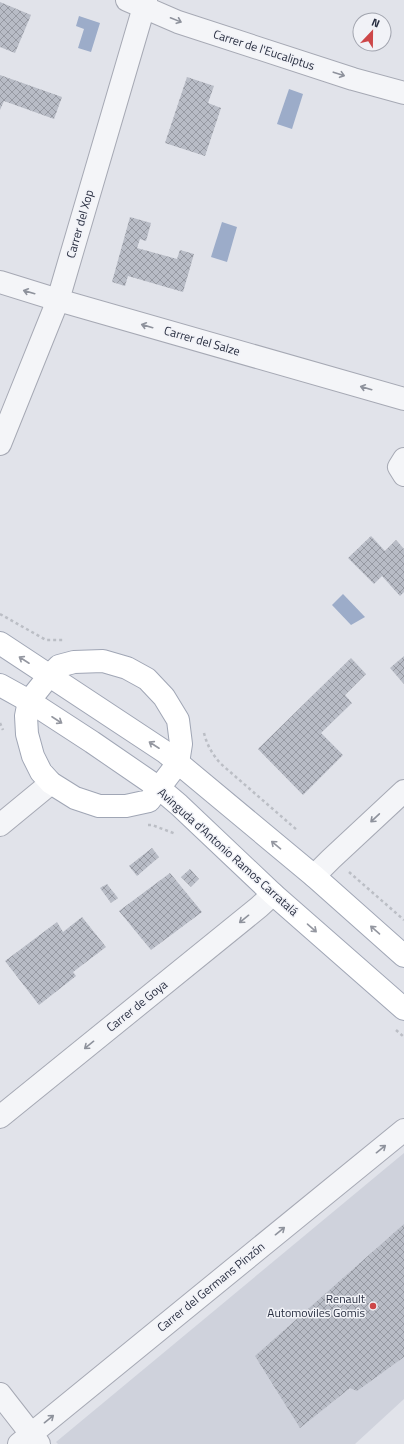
<svg xmlns="http://www.w3.org/2000/svg" width="404" height="1444" font-family="'Titillium Web',sans-serif">
<style>
.built{fill:#cfd2dc}
.water{fill:#9cacc9}
.building{fill:url(#building-cross-hatch)}
.lines{fill:none;stroke-linecap:round;stroke-linejoin:round}
.minor-casing{stroke:#a6a9b4;stroke-width:24}
.major-casing{stroke:#a0a6b5;stroke-width:24}
.path{stroke:#bbbec5;stroke-width:2.5;stroke-dasharray:3 3;stroke-linecap:butt}
.minor{stroke:#f4f5f8;stroke-width:22}
.major{stroke:#fff;stroke-width:22}
.oneway{stroke:#8e929c}
.oneway2{stroke:#9497a0}
.poi-dot{fill:#cd4749;stroke:#f1f2f7;stroke-width:1.5}
.labels{text-anchor:middle;stroke-width:3;stroke-linejoin:round;paint-order:stroke}
.street-label{font-size:12px;fill:#292f41;stroke:#f1f2f7}
.poi-label{font-size:12px;fill:#292f41;stroke:#f1f2f7;text-anchor:end}
</style>
<defs>
<pattern id="building-cross-hatch" width="8" height="8" patternUnits="userSpaceOnUse"><rect width="8" height="8" fill="#b8bcc6"/><path d="M0 0l8 8M0 8l8-8" fill="none" stroke="#9699a2"/></pattern>
</defs>
<rect width="100%" height="100%" fill="#e1e3ea"/>
<path class="built" d="M404,1153V1399L355,1444H58L56,1442Z"/>
<g class="water">
<path d="M79,16L100,23L91,52L78,48L84,29L76,26Z"/>
<path d="M289,89L303,94L292,129L277,124Z"/>
<path d="M222,222L237,227L227,262L211,257Z"/>
<path d="M343,594L365,617L351,625L332,605Z"/>
</g>
<g class="building">
<path d="M0,2L31,15L15,53L0,47Z"/>
<path d="M0,75L62,97L54,119L4,101L0,110Z"/>
<path d="M187,77L214,86L208,103L221,108L205,156L165,143Z"/>
<path d="M130,217L151,223L146,241L140,239L137,248L177,259L180,250L194,254L183,292L128,276L125,286L112,282Z"/>
<path d="M371,536L385,551L396,540L404,549V592L400,596L382,576L374,584L348,558Z"/>
<path d="M404,656V684L390,668Z"/>
<path d="M351,658L366,674L345,695L352,703L321,733L343,755L303,795L258,749Z"/>
<path d="M152,848L159,857L137,876L129,866Z"/>
<path d="M190,869L199,879L191,887L181,877Z"/>
<path d="M170,873L202,912L151,950L119,911Z"/>
<path d="M107,884L118,898L111,903L100,888Z"/>
<path d="M82,917L106,947L73,972L76,976L39,1005L5,961L57,922L63,932Z"/>
<path d="M404,1224V1357L357,1391L350,1388L300,1428L255,1356Z"/>
</g>
<g class="lines">
<defs>
<g id="minor">
<path d="M127,0L178,22L353,79L404,93"/>
<path d="M0,282L58,300L404,399"/>
<path d="M0,444L58,300L146,0"/>
<path d="M404,459L399,467L404,475"/>
<path d="M0,825L51,783"/>
<path d="M314,876L331,859L404,791"/>
<path d="M0,1117L259,907L273,894"/>
<path d="M0,1394L39,1444"/>
<path d="M19,1444L404,1130"/>
</g>
<g id="major">
<path d="M0,643L165,752L314,876L404,956"/>
<path d="M103,661L127,668L147,679L164,697L178,720L181,744L178,763L149,801L126,806H99L75,798L51,783L41,772L33,756L27,734L26,716L29,701L49,676L59,666L74,662Z"/>
<path d="M0,685L29,701L92,742L159,788L179,805L273,894L404,1009"/>
</g>
</defs>
<use href="#minor" class="minor-casing"/>
<use href="#major" class="major-casing"/>
<g class="path">
<path d="M0,614L46,640H65"/>
<path d="M0,723L3,730"/>
<path d="M204,733C207,745 212,754 221,764L297,830"/>
<path d="M148,825H152L176,834"/>
<path d="M349,872L404,920"/>
<path d="M396,1030L404,1037"/>
</g>
<use href="#minor" class="minor"/>
<use href="#major" class="major"/>
</g>
<defs><path id="oneway-shaft" d="M-6 0H5M1.5-3L5.5 0L1.5 3" fill="none" stroke-width="1.6" stroke-linecap="round" stroke-linejoin="round"/></defs>
<g class="oneway">
<use href="#oneway-shaft" transform="translate(176 20) rotate(22)"/>
<use href="#oneway-shaft" transform="translate(339 74) rotate(18)"/>
<use href="#oneway-shaft" transform="translate(29 292) rotate(-164)"/>
<use href="#oneway-shaft" transform="translate(147 326) rotate(-164)"/>
<use href="#oneway-shaft" transform="translate(366 388) rotate(-164)"/>
<use href="#oneway-shaft" transform="translate(375 818) rotate(137)"/>
<use href="#oneway-shaft" transform="translate(244 919) rotate(141)"/>
<use href="#oneway-shaft" transform="translate(89 1045) rotate(141)"/>
<use href="#oneway-shaft" transform="translate(381 1149) rotate(-39)"/>
<use href="#oneway-shaft" transform="translate(280 1231) rotate(-39)"/>
<use href="#oneway-shaft" transform="translate(49 1419) rotate(-39)"/>
</g>
<g class="oneway2">
<use href="#oneway-shaft" transform="translate(24 660) rotate(-147)"/>
<use href="#oneway-shaft" transform="translate(57 720) rotate(33)"/>
<use href="#oneway-shaft" transform="translate(154 745) rotate(-147)"/>
<use href="#oneway-shaft" transform="translate(276 845) rotate(-140)"/>
<use href="#oneway-shaft" transform="translate(312 928) rotate(41)"/>
<use href="#oneway-shaft" transform="translate(375 930) rotate(-139)"/>
</g>
<circle class="poi-dot" cx="373" cy="1306" r="4"/>
<g class="labels">
<g class="street-label">
<text transform="translate(264 50) rotate(18)" y="4">Carrer de l'Eucaliptus</text>
<text transform="translate(80 224) rotate(-74)" y="4">Carrer del Xop</text>
<text transform="translate(202 341) rotate(16)" y="4">Carrer del Salze</text>
<text transform="translate(228 852) rotate(42)" y="4">Avinguda d'Antonio Ramos Carratalá</text>
<text transform="translate(137 1006) rotate(-39)" y="4">Carrer de Goya</text>
<text transform="translate(211 1287) rotate(-39)" y="4">Carrer del Germans Pinzón</text>
</g>
<g class="poi-label">
<text x="365" y="1303">Renault<tspan x="365" dy="14">Automoviles Gomis</tspan></text>
</g>
</g>
<g transform="translate(372 32) rotate(22)"><circle r="19" fill="#f1f2f7" stroke="#a1a4ae"/>
<path d="M0-3L7 15L0 10L-7 15Z" fill="#cd4749"/>
<text y="-6" font-size="11" font-weight="bold" text-anchor="middle" fill="#292f41">N</text>
</g>
</svg>
